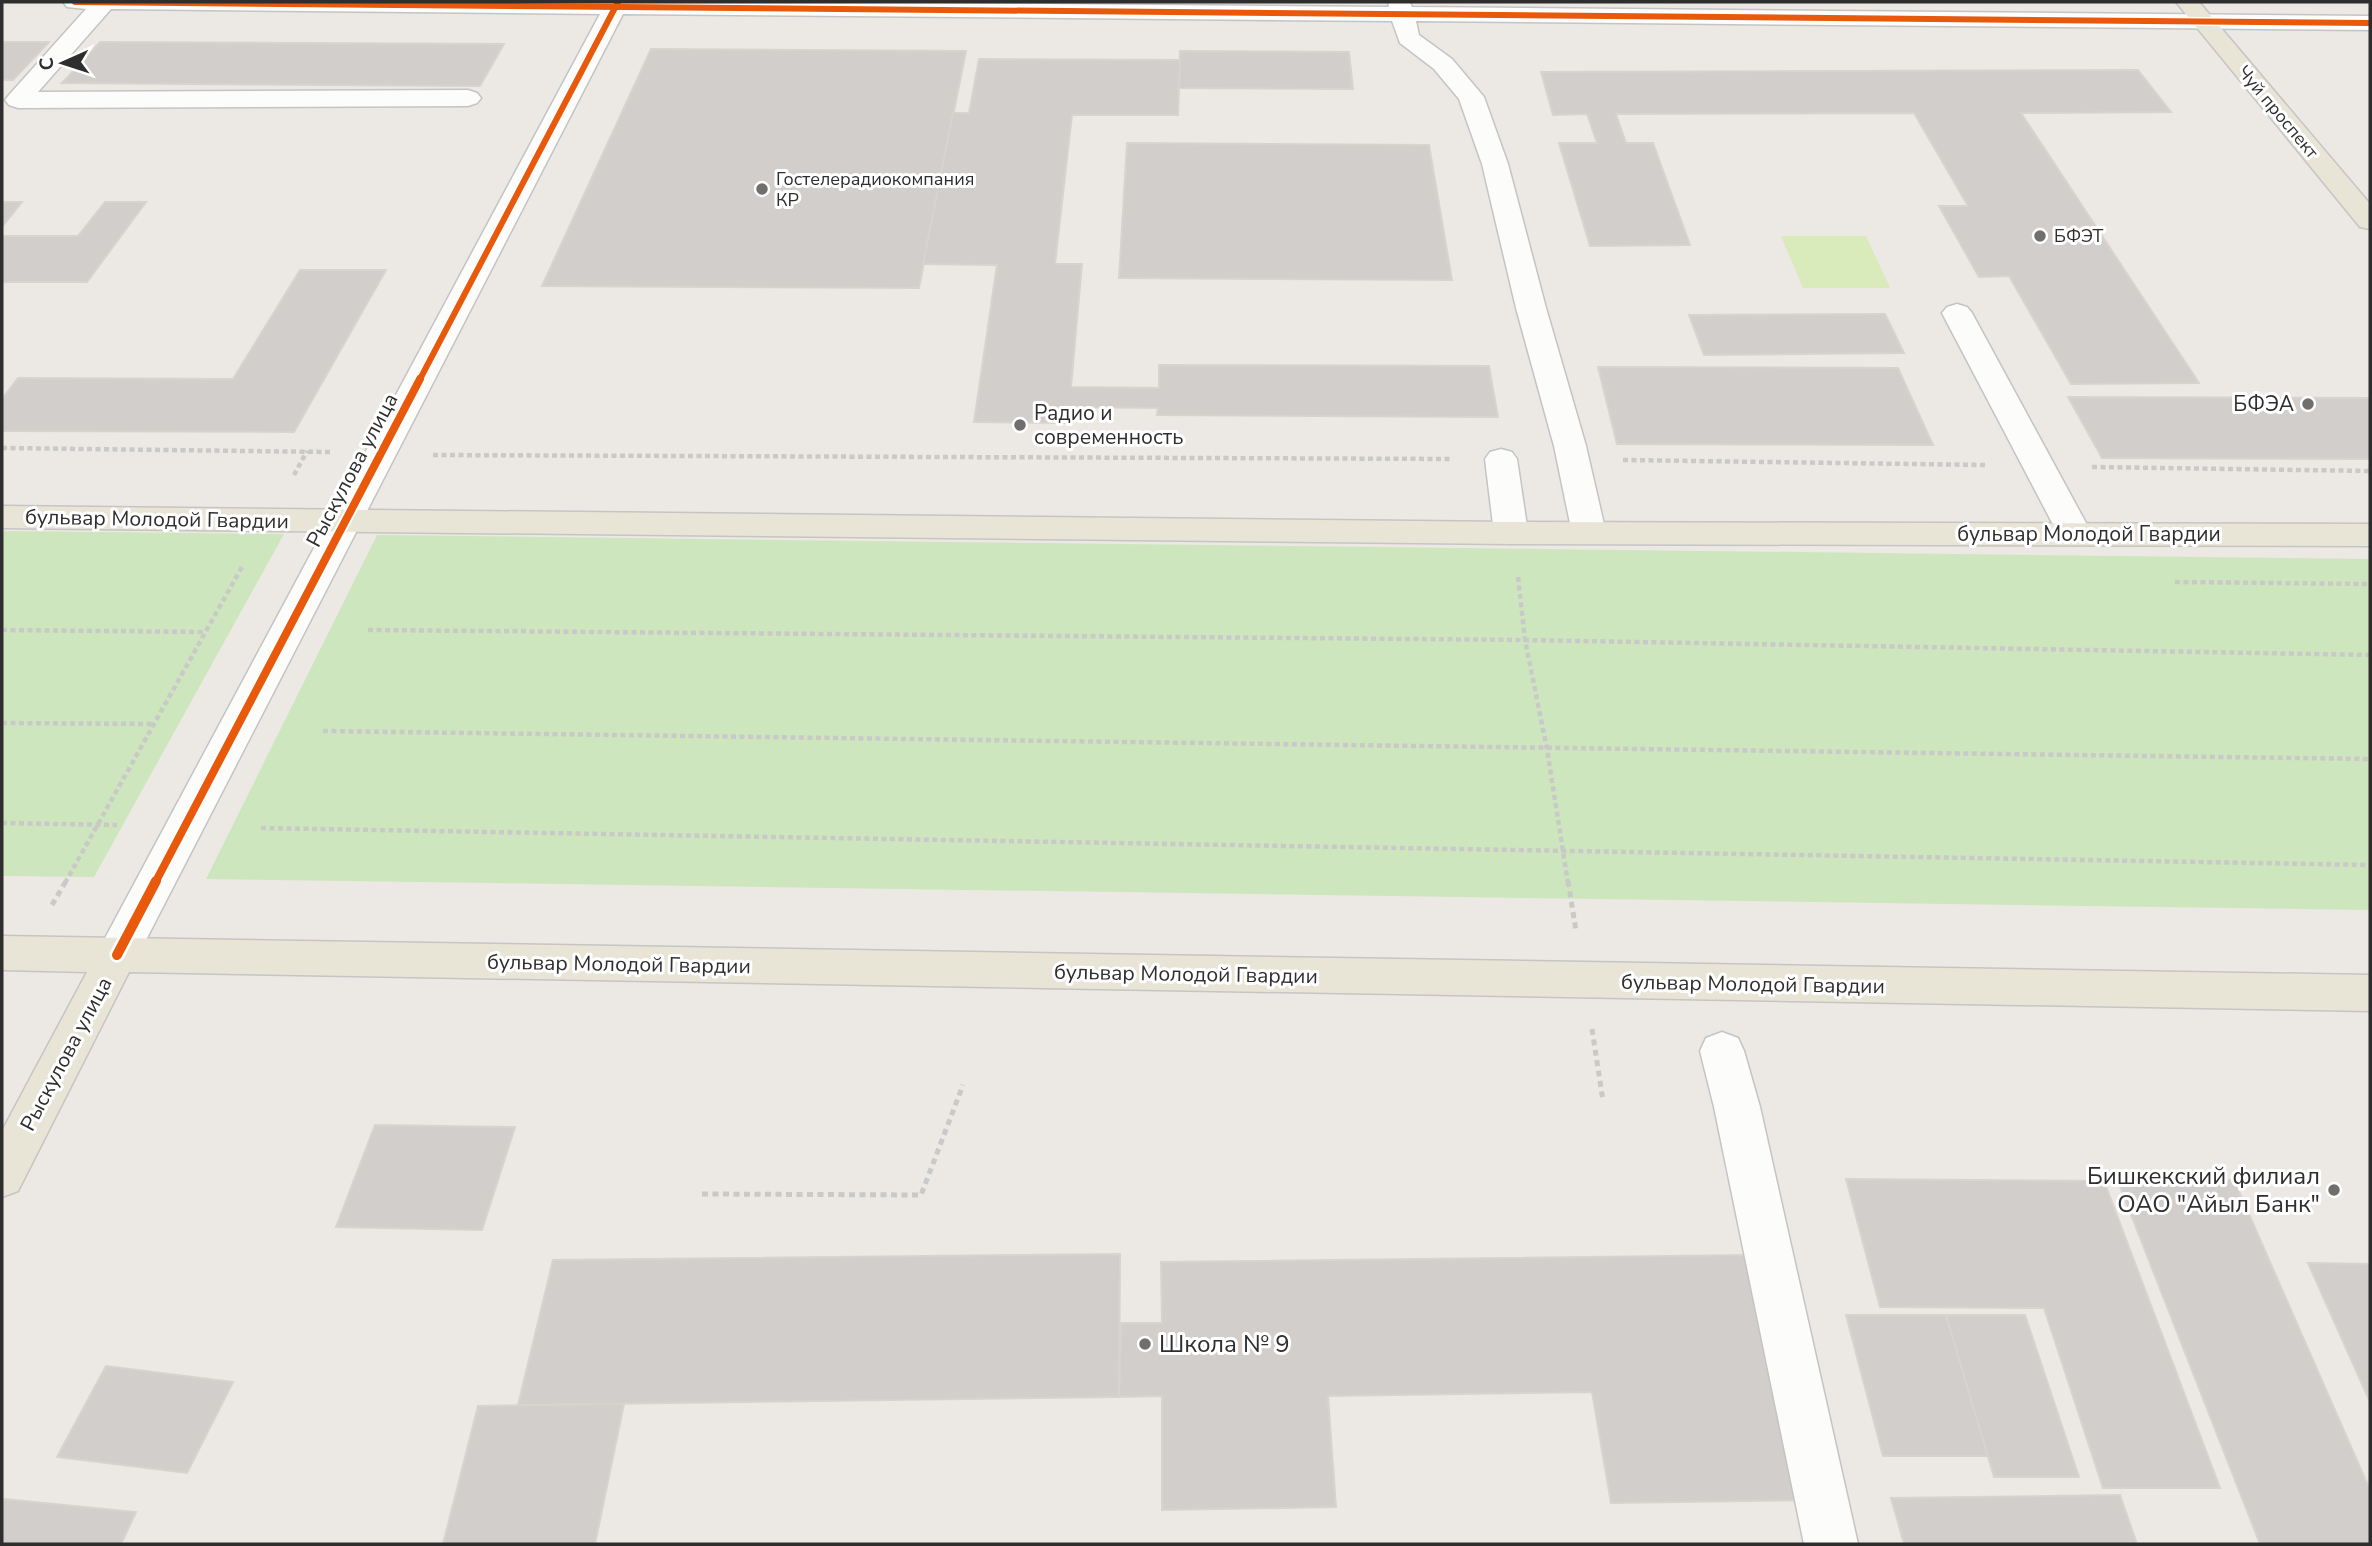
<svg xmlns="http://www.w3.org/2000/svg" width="2372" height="1546" font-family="'Nunito Sans',sans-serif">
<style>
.green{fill:#cee6be}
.pitch{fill:#d9eabb}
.building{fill:#d1cecb;stroke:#d7d4d0;stroke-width:2}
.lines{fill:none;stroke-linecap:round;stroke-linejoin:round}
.minor-casing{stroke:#c5c4c5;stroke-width:3}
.major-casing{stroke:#c6c5c4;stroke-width:3}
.path-far1{stroke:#c9c9c8;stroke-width:4.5;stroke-dasharray:5 3.5;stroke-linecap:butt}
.path{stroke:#c9c9c8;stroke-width:5;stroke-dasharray:6 4.5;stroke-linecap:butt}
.minor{fill:#fcfcfb;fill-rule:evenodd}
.major{fill:#e8e4d6;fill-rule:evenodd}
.cycleway-far2-casing{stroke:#fff;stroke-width:9}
.cycleway-far1-casing{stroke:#fff;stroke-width:12}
.cycleway-casing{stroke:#fff;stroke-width:15}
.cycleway-far2{stroke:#e8590c;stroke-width:6}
.cycleway-far1{stroke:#e8590c;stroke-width:8}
.cycleway{stroke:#e8590c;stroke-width:10}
.poi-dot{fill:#706f6e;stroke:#fff;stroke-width:2.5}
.labels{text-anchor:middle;stroke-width:6;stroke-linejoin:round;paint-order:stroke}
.far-street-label{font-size:18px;fill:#2e2e2e;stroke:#fff}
.far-poi-label{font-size:18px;fill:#2e2e2e;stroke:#fff;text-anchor:start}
.poi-label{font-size:21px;fill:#2e2e2e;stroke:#fff;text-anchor:end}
.street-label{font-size:21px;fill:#2e2e2e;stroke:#fff}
.near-poi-label{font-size:24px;fill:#2e2e2e;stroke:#fff;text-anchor:end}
</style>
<rect width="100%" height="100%" fill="#ece8e4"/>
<g class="green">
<path d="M2,531L284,534L94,877L2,876Z"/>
<path d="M377,535L2370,559V910L206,879Z"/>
</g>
<path class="pitch" d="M1781,236H1866L1890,288H1803Z"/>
<g class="building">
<path d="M2,42H49L13,80H2Z"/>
<path d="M100,42L504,44L480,86L62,83Z"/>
<path d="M651,49L966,51L919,288L542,286Z"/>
<path d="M1180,51L1349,52L1353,89L1179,88Z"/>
<path d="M979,59L1180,60L1178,115H1072L1055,264H1082L1071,387L1159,388V365L1489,366L1498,417L1157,415L1158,408L1069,407L1067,423L974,422L997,265L923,264L953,113H969Z"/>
<path d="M2138,70L2171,112L2021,113L2199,383L2071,384L2009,276L1979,277L1939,206H1968L1914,113L1616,114L1626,143H1653L1690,245L1590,246L1559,143H1597L1587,114L1553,115L1541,72Z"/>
<path d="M1127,143L1429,145L1452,280L1119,278Z"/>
<path d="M2,202H22L2,227Z"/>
<path d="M105,202H146L87,282H2V236H78Z"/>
<path d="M300,270H386L294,432L2,431V399L18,378L233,379Z"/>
<path d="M1885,314L1904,353L1704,355L1689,315Z"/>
<path d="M1598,367L1898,368L1933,445L1617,444Z"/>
<path d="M2068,397L2370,398V459L2102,458Z"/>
<path d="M375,1125L515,1127L482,1230L336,1227Z"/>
<path d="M1846,1179L2104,1181L2220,1488H2103L2044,1308L1880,1307Z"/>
<path d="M2117,1179L2234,1180L2370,1490V1544H2260Z"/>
<path d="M1120,1254L1119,1397L518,1405L553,1260Z"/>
<path d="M1753,1255L1814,1500L1611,1503L1592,1392L1328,1396L1336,1507L1162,1510V1396L1119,1397L1121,1323H1162L1161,1262Z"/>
<path d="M2308,1263L2370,1264V1402Z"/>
<path d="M1846,1315H1946L1988,1456H1883Z"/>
<path d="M1946,1315H2025L2079,1477H1994Z"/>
<path d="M106,1366L233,1382L187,1473L57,1457Z"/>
<path d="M624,1404L595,1544H443L478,1406Z"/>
<path d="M2120,1495L2137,1544H1904L1891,1498Z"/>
<path d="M4,1499L136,1512L121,1544H2V1504Z"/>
</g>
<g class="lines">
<defs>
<g id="minor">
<path d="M63,2H815L1389,7L1388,2H1410L1412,7L2370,16V30L1416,21L1419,35L1452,59L1484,97L1508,164L1546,308L1586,446L1606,533L1601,541L1589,544L1577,541L1572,533L1554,446L1516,308L1482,164L1459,99L1434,69L1400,43L1392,21L623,14L132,967L117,972L102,967L96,955L600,14L111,9L38,92L468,90L477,93L481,98L477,103L468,106L18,108L9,105L5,100L9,95L86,9L67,7Z"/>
<path d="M1957,304L1967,307L1972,313L2092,534L2087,542L2075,545L2063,542L2058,534L1942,313L1947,307Z"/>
<path d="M1501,449L1512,452L1517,459L1528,533L1523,541L1511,544L1499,541L1494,533L1485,459L1490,452Z"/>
<path d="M1722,1032L1738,1038L1744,1051L1760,1107L1858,1544H1804L1714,1107L1700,1051L1706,1038Z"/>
</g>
<g id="major">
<path d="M2176,2H2199L2370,204V229L2360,227Z"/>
<path d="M2,506L1511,522L2370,524V546L1511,544L2,528Z"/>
<path d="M2,936L2370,975V1011L129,972L18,1191L2,1197V1131L87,972L2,970Z"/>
</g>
</defs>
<use href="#minor" class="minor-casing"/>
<use href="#major" class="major-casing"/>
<g class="path-far1">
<path d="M2,448L330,452"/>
<path d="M433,455L1453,459"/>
<path d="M1623,460L1985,465"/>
<path d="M2092,467L2370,471"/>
<path d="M294,475L307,451"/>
<path d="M1518,577L1525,640L1547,749L1568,883"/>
<path d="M2175,582L2370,584"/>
<path d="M2,630L206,632"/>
<path d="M368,630L1525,640L2370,655"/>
<path d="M2,723L154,724"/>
<path d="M323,731L2370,759"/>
<path d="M2,823L117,825"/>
<path d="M261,828L2370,865"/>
<path d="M65,883L243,565"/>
</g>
<g class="path">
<path d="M1568,881L1576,931"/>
<path d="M52,905L66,881"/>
<path d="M1592,1029L1603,1101"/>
<path d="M702,1194L921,1195L963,1085"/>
</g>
<use href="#minor" class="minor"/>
<use href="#major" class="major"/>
<defs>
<g id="cycleway-far2">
<path d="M75,2L2370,23"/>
<path d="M419,381L618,2"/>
</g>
<path id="cycleway-far1" d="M155,883L420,379"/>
<path id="cycleway" d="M117,955L156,881"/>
</defs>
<use href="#cycleway-far2" class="cycleway-far2-casing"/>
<use href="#cycleway-far1" class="cycleway-far1-casing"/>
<use href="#cycleway" class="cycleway-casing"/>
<use href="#cycleway-far2" class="cycleway-far2"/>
<use href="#cycleway-far1" class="cycleway-far1"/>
<use href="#cycleway" class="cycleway"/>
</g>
<g class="poi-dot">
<circle cx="762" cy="189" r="7"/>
<circle cx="2040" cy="236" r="7"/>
<circle cx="2308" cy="404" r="7"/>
<circle cx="1020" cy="425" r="7"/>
<circle cx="2334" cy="1190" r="7"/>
<circle cx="1145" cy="1344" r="7"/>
</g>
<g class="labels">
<g class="far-street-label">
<text transform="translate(2278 112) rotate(50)" y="6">Чуй проспект</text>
</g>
<g class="far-poi-label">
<text x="776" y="185">Гостелерадиокомпания<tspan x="776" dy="21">КР</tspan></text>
<text x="2054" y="242">БФЭТ</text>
</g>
<g class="poi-label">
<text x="2294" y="411">БФЭА</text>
<text x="1034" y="420" text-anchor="start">Радио и<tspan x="1034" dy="24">современность</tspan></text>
</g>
<g class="street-label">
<text transform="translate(352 470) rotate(-62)" y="7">Рыскулова улица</text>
<text transform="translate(157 519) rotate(1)" y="7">бульвар Молодой Гвардии</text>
<text x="2089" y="541">бульвар Молодой Гвардии</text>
<text transform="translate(619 964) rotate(1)" y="7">бульвар Молодой Гвардии</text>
<text transform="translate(1186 974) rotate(1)" y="7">бульвар Молодой Гвардии</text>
<text transform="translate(1753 984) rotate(1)" y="7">бульвар Молодой Гвардии</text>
<text transform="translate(66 1054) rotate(-62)" y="7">Рыскулова улица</text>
</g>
<g class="near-poi-label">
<text x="2320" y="1184">Бишкекский филиал<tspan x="2320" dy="28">ОАО "Айыл Банк"</tspan></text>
<text x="1159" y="1352" text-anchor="start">Школа № 9</text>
</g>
</g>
<rect width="2372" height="1546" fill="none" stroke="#2e2e2e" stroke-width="7"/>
<g transform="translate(63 63) rotate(267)" stroke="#ffffff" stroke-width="5" paint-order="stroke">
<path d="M0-5L12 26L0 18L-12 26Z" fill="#2e2e2e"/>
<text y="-10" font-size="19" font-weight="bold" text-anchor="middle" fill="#2e2e2e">С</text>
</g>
</svg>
